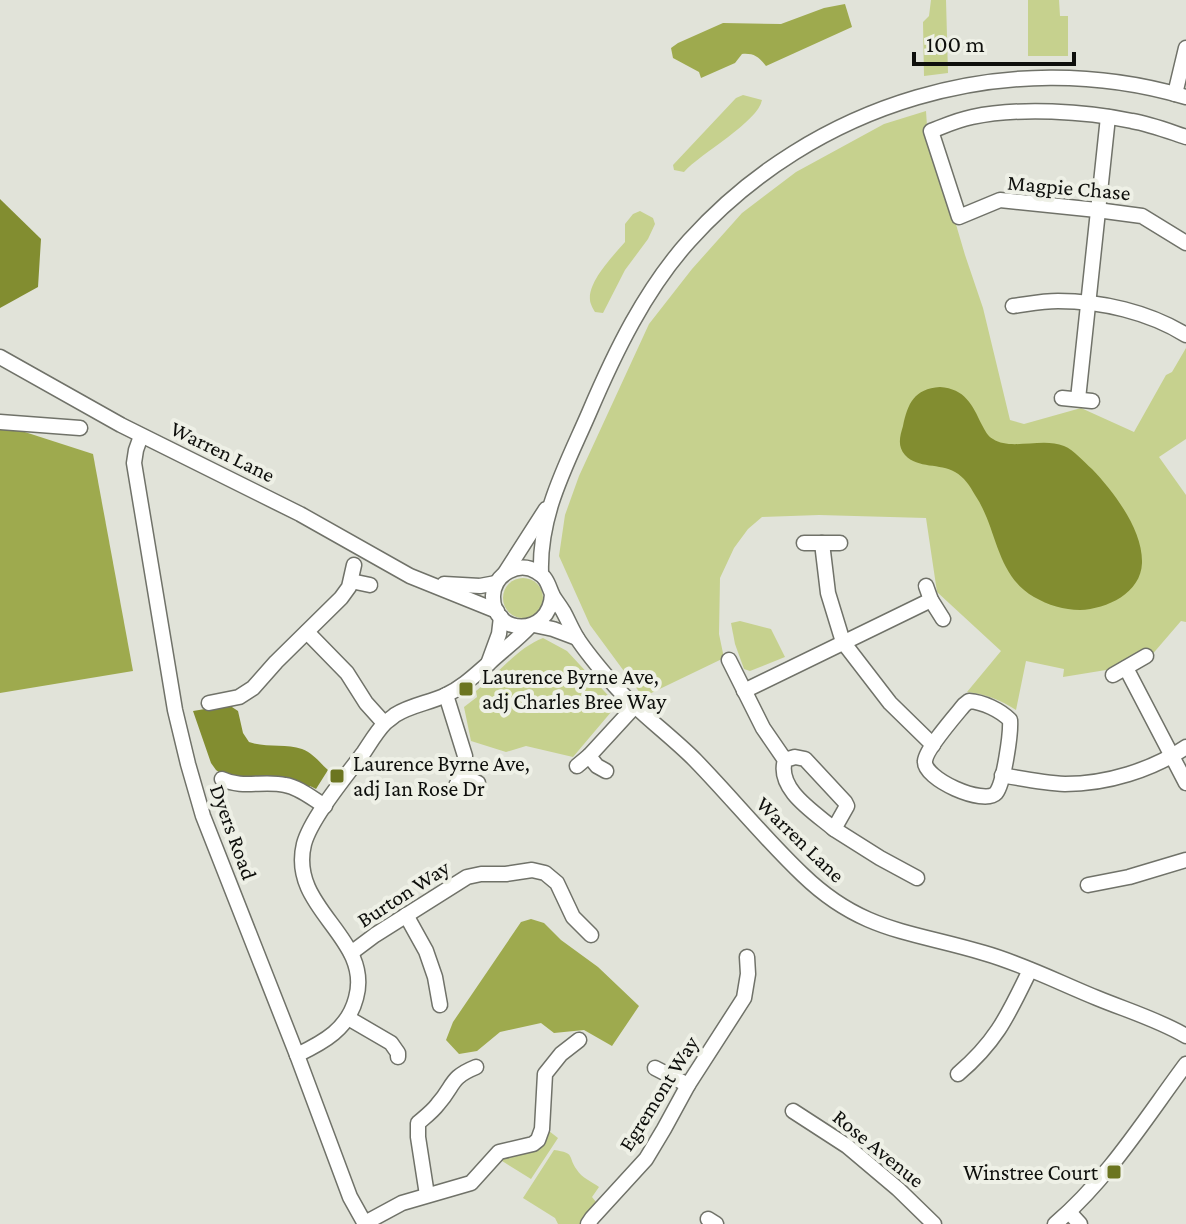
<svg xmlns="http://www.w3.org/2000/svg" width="1186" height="1224" font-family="'Crimson Pro',serif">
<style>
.green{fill:#c6d18e}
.forest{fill:#9eaa4e}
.water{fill:#828d30}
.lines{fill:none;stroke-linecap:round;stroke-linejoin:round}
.minor-casing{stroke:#707269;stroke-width:17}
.minor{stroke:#fff;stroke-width:14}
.poi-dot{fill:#6c7520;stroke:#eef0e6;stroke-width:3}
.labels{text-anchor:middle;stroke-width:8;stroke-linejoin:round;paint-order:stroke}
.street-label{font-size:22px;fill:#0e0f0c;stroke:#eef0e6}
.poi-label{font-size:22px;fill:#0e0f0c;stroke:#eef0e6;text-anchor:start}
</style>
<rect width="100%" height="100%" fill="#e1e3d9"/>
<g class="green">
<path d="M931,0H946L948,73L924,76L923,22L929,16Z"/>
<path d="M1028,0H1059L1060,16H1068V56H1028Z"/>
<path d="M743,95L762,100C758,122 701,153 684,172L674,170L673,165L736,98Z"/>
<path d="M926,111L927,126L965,255L983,308L1010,420L1024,424L1081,408L1134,432L1166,375L1172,372L1186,348V439L1159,457L1186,495V622L1181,621L1150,657L1143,649L1106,670L1063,677L1064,669L1026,661L1016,710C1001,700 985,694 967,692L1001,651L937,592L926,518L819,515L762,517L748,529L734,548L720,578L719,634L724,658L643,697L590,625L559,556L565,515L579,476L649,324L692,269L742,213L796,172L884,124Z"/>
<path d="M640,211L653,218L655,224L648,239L625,270L603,313L595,312C593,309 590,303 590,300C588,281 614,255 625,242V224L633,214Z"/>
<circle cx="523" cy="598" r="20"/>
<path d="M740,621L771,629L785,657L750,671L744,669L735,644L731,623Z"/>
<path d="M543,638L567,651L617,705L573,757L526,746L506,752L471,741L464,707L477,697L476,691C498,674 517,648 543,638Z"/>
<path d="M549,1131L558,1138L531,1179L499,1159L544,1139Z"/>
<path d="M554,1150C576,1153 567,1156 577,1170C581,1177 592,1182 599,1187L592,1197L596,1202L583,1224H558L555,1218L523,1198Z"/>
</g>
<g class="forest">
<path d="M845,4L852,27L766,66C759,57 754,53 742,54L735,63L701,78L699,72L673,58L671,48L678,43L723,23L781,24L824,8Z"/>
<path d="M0,424L93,454L133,671L0,693Z"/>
<path d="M531,919L544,923L561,940L598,967L639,1006L612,1046L584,1030L554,1033L541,1023L500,1032L477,1051L459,1054L446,1040L453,1022L521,922Z"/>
</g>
<g class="water">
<path d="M0,199L41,239L38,287L0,308Z"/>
<path d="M940,387C965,389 972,404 982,425C985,430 987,436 993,439C1011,451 1042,437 1064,446C1074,450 1084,462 1092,469C1114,492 1143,530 1142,563C1141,593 1107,609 1080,610C1064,610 1048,605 1034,597C995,574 998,529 975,495C970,486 964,477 955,472C940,463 918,469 905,455C897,446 900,436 903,426C908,403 914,389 940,387Z"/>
<path d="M229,705L238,711L243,733L249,742C266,748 286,743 302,749C313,753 320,763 328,770L316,789L310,786L307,790L224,776L216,770L211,763L193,711Z"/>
</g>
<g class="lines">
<defs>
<g id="minor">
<path d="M1175,94L1186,48"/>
<path d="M1186,137C1168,131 1150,124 1132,121C1085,111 1019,107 972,117C957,120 944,126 931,131L959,217L1000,200L1097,210L1142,216L1186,243"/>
<path d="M1013,306C1028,304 1043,301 1058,301C1101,301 1149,312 1186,335"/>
<path d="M0,357L121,425L300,514L410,576L497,611"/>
<path d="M1062,398L1092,401"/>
<path d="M1078,399L1108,117"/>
<path d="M0,422L80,428"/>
<path d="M141,436L136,450L134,463L175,710L188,764L203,816L297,1055L350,1197L365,1224"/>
<path d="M804,543H840"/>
<path d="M822,543L828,593L843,642L890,703L933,745"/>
<path d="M505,573L546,509"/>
<path d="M541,573C539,514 566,466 589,413C615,352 645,290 689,241C813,103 1007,44 1186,97"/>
<path d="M351,581L370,585"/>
<path d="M444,584L480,586L496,583"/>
<path d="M926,586L931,600L943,619"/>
<path d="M552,594C550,638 492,636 493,596C494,574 519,560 537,572C548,578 548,586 553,596C556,601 560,606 563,611C568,620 572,630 577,638C588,655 602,671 615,686C639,713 669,734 695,760C732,798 765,839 803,875C862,932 911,931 984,953C1023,964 1060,983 1097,998C1126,1010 1159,1020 1186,1036"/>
<path d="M534,625L553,629L577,638"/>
<path d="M307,632L347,673L366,703L384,723"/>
<path d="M729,660L763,728L785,760C776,789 814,812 834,829L847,806L845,802L805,759L795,757L785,760"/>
<path d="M488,664L499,634L501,617"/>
<path d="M1126,668L1186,783"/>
<path d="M1113,675L1146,656"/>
<path d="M744,691L931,600"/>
<path d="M446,695L465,756L464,770L456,786"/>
<path d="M969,701C983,702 1000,710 1010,720C1011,733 1004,783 996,793C984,806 923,779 925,761C926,749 955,716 964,705Z"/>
<path d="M209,703L239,697L253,688L276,662L341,598L349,587L354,565"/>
<path d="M589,756L597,766L606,771"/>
<path d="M577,766L589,756L635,706"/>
<path d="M461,775L478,783"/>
<path d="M1002,775C1023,779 1044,783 1065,784C1107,784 1152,770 1186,747"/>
<path d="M222,779C242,789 264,780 285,785C299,787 313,799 325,806"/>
<path d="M834,829L880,858L917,878"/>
<path d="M1088,885L1129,877L1186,860"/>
<path d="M406,915L426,951L435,977L440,1005"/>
<path d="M351,953L375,935L467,877L481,874H506L532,870L545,873L557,883L573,917L591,935"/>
<path d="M348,1018L391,1043L398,1053V1057"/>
<path d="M297,1055C324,1042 348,1029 356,998C373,937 288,909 304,844C311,818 347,775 364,752C370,743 377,731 385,723C388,720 392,718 395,715C411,705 429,703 446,695C463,687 475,675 489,663C503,650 517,640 530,626"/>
<path d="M655,1068L688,1085"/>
<path d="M958,1074C997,1041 1008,1015 1030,970"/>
<path d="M793,1111L847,1146L898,1189L934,1224"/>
<path d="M427,1195L418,1137V1123C425,1117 433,1111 438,1104C455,1085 449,1078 476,1067"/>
<path d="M1069,1212L1080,1224"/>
<path d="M708,1219L716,1224"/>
<path d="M365,1223L402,1203L471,1183L499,1152L533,1144L538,1140L542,1129L545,1074L561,1054L579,1040"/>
<path d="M588,1224L592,1218L646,1159L664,1129L688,1085L744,998L748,974L747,957"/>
<path d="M1055,1224C1108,1179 1145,1119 1186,1064"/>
</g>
</defs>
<use href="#minor" class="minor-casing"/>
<use href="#minor" class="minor"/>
</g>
<g class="poi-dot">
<rect x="458" y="681" width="16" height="16" rx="4"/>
<rect x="329" y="768" width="16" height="16" rx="4"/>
<rect x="1106" y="1164" width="16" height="16" rx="4"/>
</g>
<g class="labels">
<g class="street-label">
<text transform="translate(1069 187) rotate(5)" y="8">Magpie Chase</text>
<text transform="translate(223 451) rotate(26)" y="8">Warren Lane</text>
<text transform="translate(234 832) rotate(70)" y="8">Dyers Road</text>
<text transform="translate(801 839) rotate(44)" y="8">Warren Lane</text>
<text transform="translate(403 893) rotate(-33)" y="8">Burton Way</text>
<text transform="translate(658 1093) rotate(-58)" y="8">Egremont Way</text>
<text transform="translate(879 1148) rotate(39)" y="8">Rose Avenue</text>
</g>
<g class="poi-label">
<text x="482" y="684">Laurence Byrne Ave,<tspan x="482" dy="25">adj Charles Bree Way</tspan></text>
<text x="353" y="771">Laurence Byrne Ave,<tspan x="353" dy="25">adj Ian Rose Dr</tspan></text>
<text x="1098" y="1180" text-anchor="end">Winstree Court</text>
</g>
</g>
<path d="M914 52v12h160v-12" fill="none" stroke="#0e0f0c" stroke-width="4"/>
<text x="926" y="52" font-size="24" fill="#0e0f0c" stroke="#eef0e6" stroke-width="6" paint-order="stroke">100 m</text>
</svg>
